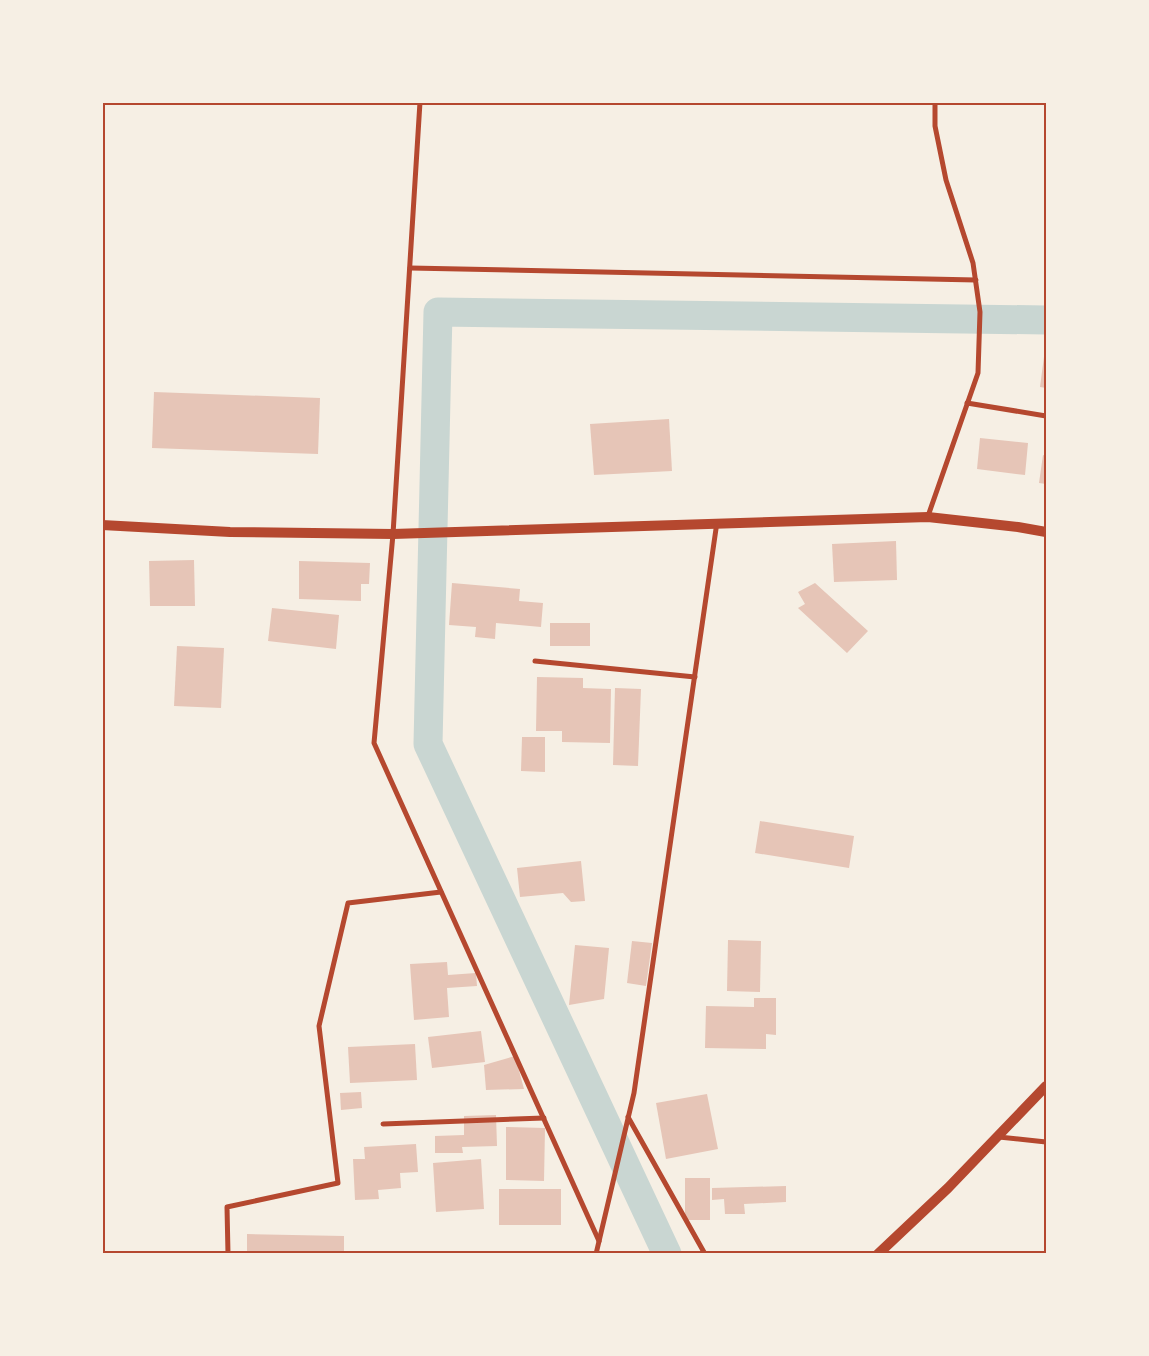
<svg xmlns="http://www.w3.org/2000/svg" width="1149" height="1356" font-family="'Source Sans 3',sans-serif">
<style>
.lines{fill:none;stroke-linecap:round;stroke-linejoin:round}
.canal{stroke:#c9d6d2;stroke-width:29}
.building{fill:#e6c5b7}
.minor{stroke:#b5482f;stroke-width:5}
.secondary{stroke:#b5482f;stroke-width:10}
.neatline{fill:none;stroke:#b5482f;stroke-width:2}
</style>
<rect width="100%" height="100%" fill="#f6efe4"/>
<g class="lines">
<path class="canal" d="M667,1254L428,744L438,312L1046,320"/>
</g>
<g class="building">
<path d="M1045,349H1046V388L1040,387Z"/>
<path d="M154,392L320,398L318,454L152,448Z"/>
<path d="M669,419L672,471L594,475L590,424Z"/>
<path d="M980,438L1028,443L1025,475L977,469Z"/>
<path d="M1043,455L1046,456V484L1039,483Z"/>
<path d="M896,541L897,580L834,582L832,544Z"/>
<path d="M194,560L195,606H150L149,561Z"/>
<path d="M299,561L370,563L369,584H361V601L299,599Z"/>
<path d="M452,583L520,589L519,601L543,603L541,627L496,623L495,639L475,637L476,627L449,625Z"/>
<path d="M815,583L868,631L847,653L798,608L805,604L798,592Z"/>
<path d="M272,608L339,615L336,649L268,641Z"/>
<rect x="550" y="623" width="40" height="23"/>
<path d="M177,646L224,648L221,708L174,706Z"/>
<path d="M537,677L583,678V688L611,689L610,743L562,742V731H536Z"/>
<path d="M615,688L641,689L638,766L613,765Z"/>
<path d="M522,737H545V772L521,771Z"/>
<path d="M760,821L854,836L849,868L755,853Z"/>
<path d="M581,861L585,901L571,902L563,893L520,897L517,868Z"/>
<path d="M728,940L761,941L760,992L727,991Z"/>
<path d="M632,941L652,943L646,986L627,983Z"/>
<path d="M575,945L609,948L604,999L569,1005Z"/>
<path d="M447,962L448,975L476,973L477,986L447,988L449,1017L414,1020L410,964Z"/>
<path d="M754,998H776V1035L766,1034V1049L705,1048L706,1006L754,1007Z"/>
<path d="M481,1031L485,1062L432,1068L428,1037Z"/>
<path d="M415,1044L417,1080L350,1083L348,1047Z"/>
<path d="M515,1056L524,1089L486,1090L484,1065Z"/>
<path d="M361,1092L362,1108L341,1110L340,1093Z"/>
<path d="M707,1094L718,1149L666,1159L656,1103Z"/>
<path d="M496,1115L497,1146L462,1147L463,1153H435V1136L464,1135V1116Z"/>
<path d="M506,1127L545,1128L544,1181L506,1180Z"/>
<path d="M416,1144L418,1172L400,1173L401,1188L378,1190L379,1199L355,1200L353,1159H365L364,1147Z"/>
<path d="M481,1159L484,1209L436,1212L433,1163Z"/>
<rect x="685" y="1178" width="25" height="42"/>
<path d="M786,1186V1202L744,1204L745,1214H725L724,1199L712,1200V1188Z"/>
<rect x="499" y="1189" width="62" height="36"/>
<path d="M247,1234L344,1236V1254H247Z"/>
</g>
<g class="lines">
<g class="minor">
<path d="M420,102L393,534L374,743L599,1241"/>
<path d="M410,268L976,280"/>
<path d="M967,403L1046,416"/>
<path d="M928,516L978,373L980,312L973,263L946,180L935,126V102"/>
<path d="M535,661L695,677"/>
<path d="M628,1117L705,1254"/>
<path d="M383,1124L544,1118"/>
<path d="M999,1137L1046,1142"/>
<path d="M228,1254L227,1207L338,1183L319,1026L348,903L441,892"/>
<path d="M596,1254L634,1093L717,522"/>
</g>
<g class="secondary">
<path d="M102,525L230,532L393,534L928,517L1018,527L1046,532"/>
<path d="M878,1254L948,1188L1046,1086"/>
</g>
</g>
<rect width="1149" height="1356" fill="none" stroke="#f6efe4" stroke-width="208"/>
<rect x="104" y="104" width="941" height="1148" class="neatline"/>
</svg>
